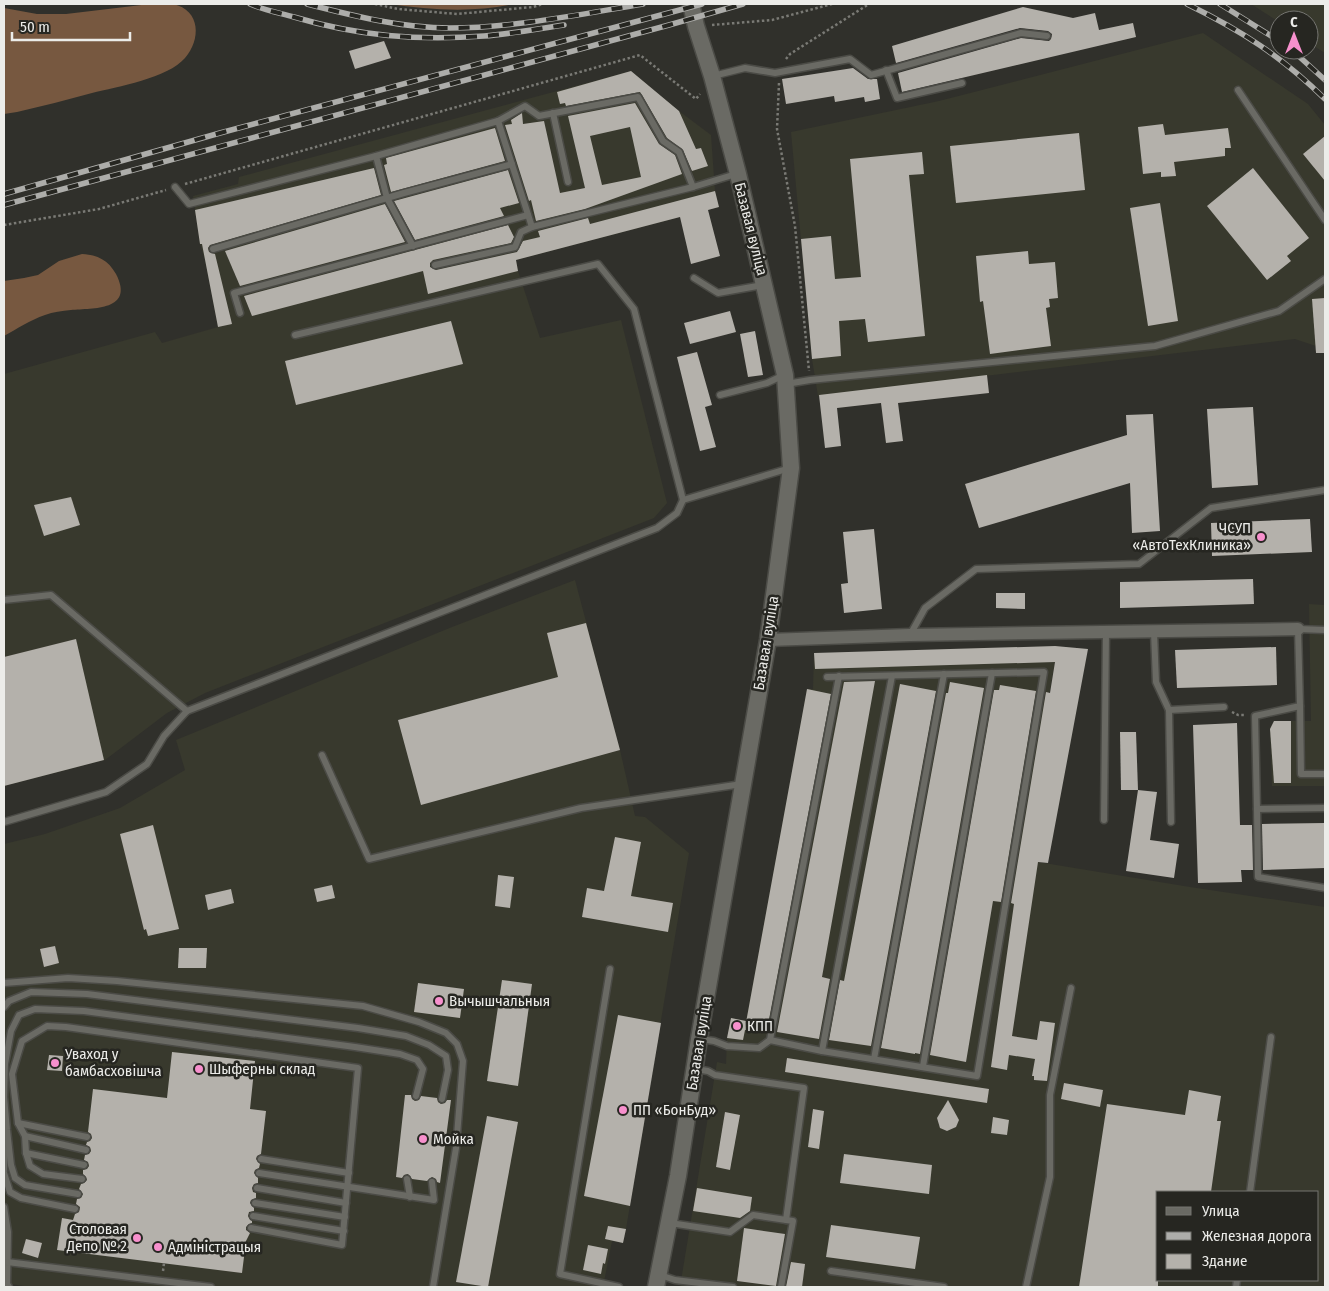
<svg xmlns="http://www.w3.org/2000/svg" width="1329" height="1291" font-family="'Fira Sans Condensed',sans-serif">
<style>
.built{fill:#38392d;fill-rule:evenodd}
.forest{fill:#775840}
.building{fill:#b4b1ab;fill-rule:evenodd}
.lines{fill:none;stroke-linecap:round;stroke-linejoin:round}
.service-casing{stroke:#4b4b46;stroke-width:9}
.minor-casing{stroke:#4b4b46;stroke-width:15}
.tertiary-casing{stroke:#4b4b46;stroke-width:19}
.path{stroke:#7a7a75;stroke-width:2.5;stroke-dasharray:2.5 2.5;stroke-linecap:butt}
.service{stroke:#6a6a64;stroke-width:6}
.minor{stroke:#6a6a64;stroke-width:12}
.tertiary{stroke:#6a6a64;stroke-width:16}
.rail-casing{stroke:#adadaa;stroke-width:5.5}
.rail{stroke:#262621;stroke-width:4;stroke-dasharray:11;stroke-linecap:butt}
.poi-dot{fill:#f790cd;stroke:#262621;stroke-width:2}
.labels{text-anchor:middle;stroke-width:5;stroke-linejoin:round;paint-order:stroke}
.street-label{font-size:15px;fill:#ecece9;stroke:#262621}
.poi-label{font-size:15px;fill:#ecece9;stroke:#262621;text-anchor:start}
</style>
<rect width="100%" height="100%" fill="#30302b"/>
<g class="built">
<path d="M1251,4H1325V53L1309,43V20H1279V22Z"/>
<path d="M1203,33L1308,104L1325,125V349L1295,339L818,396L812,359L791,132L939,101Z"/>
<path d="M631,71L679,111L711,135L715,191L719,207L516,260L518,271L540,338L621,320L667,503L654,518L205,693L167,713L105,760L4,786V374L155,332L162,343L218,327L205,260L200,244L193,196L238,184L239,177Z"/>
<path d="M575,580L620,750L635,816L645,817L689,853L626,1229L623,1243L612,1241L603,1287H30L4,1283V844L45,834L120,808L185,770L176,740L452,627Z"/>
<path d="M1309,604L1325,605V786H1272L1270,729L1274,721H1311Z"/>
<path d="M814,653L1055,662L1020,859L1190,887L1325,907V1287H680L717,1062L726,1064L727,1038L731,1018L746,1021L807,689H813ZM1158,1192H1318V1280H1158Z"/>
</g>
<g class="forest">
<path d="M150,4C157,4 166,2 173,4C201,10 201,40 185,58C168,78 117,87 92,93C67,100 42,106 17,112L4,114V8L37,14H66Z"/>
<path d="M389,4H514C473,13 430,10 389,4Z"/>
<path d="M82,254C98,255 108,260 116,274C135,311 93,308 71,310C62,311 53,312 45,315C30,320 17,329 4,336V281L24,278L38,275L59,261Z"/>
</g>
<g class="building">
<path d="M1023,7L1073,18L1095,13L1099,30L1133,23L1136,37L902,92L898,73L1021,38L1049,41L1051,39L1052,34L1048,31L1020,28L896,63L892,46Z"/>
<path d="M384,41L391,58L355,69L349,51Z"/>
<path d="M853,68L868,79H877L880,99L865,102L864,97L835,102L834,96L786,104L782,79Z"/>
<path d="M631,71L679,111L696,149L701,148L708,166L692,171L683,150L667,138L642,95L640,92L566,106L565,103L560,104L557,92Z"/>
<path d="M635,103L659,144L675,155L682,174L585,209L536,221L531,200L529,201L505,125L512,124L511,120L522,113L523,124L544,121L560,193L585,188L568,116ZM630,127L641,177L602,185L590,136Z"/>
<path d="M1163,124L1165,135L1228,128L1231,148H1225V156L1174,162L1176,176L1161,177V172L1143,174L1138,127Z"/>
<path d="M495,128L505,161L391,192L384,165L387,164L386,158Z"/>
<path d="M1079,133L1085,190L956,203L950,146Z"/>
<path d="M1325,136V181L1303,154Z"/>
<path d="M922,152L924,174L909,175L925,336L868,342L865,319L839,321L841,356L812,359L801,239L831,236L835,279L861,277L850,159Z"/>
<path d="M374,168L381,195L210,245L208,248L209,252L215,254L232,324L218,327L202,244H200L195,210Z"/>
<path d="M1253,168L1309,238L1287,256L1291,261L1267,280L1207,206Z"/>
<path d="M508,170L519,203L500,208L504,216L415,240L394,201Z"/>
<path d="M715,191L719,207L708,210L720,256L691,264L680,217L516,260L518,271L428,294L423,271L252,316L244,296L508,225L514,237L511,243L433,260L430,263V267L436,270L517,252L523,241L540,237L538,231L588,218L590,224Z"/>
<path d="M1160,203L1178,321L1148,326L1130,208Z"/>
<path d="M385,204L405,242L240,286L225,251Z"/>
<path d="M1028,251L1029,264L1055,262L1058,298L1049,299L1050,307L1046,308L1051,346L990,354L983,301L980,302L976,256Z"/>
<path d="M1325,298V353H1316L1312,299Z"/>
<path d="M730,311L736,332L690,344L684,323Z"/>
<path d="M451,321L463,364L296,405L285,361Z"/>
<path d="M755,331L763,375L748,377L740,334Z"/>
<path d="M697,352L712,405L705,407L716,447L700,451L677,357Z"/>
<path d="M987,375L989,393L898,403L903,441L886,443L881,403L837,408L841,446L825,448L819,395Z"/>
<path d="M1253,407L1258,485L1212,488L1207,409Z"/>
<path d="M1153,414L1160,531L1132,533L1130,483L979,528L965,484L1127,435L1126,415Z"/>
<path d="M71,497L80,525L44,536L34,505Z"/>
<path d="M1310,519L1312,552L1212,556L1211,523Z"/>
<path d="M874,529L882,609L844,613L841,584L848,583L843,532Z"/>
<path d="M1253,579L1254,604L1120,608V582Z"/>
<path d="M996,593H1025V609L996,608Z"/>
<path d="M586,623L620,750L421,805L398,720L558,677L547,633Z"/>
<path d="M76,639L104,760L4,786V657Z"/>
<path d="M1055,646L1088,649L1048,863L1038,862L1012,1036L1037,1040L1040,1021L1055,1023L1047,1081L1034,1080V1076H1032L1035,1059L1009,1055L1007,1070L991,1067L1014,904L1011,903L1046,692L1050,693L1055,662L815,669L814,653Z"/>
<path d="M1276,647L1277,685L1177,688L1175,650Z"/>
<path d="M875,681L822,977L830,979L819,1039L777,1032L844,682Z"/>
<path d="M950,682L984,688L920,1054L915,1053V1054L881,1048L946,693H948Z"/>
<path d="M900,684L936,691L871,1046L829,1040L840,980L844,981Z"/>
<path d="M1000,685L1036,691L1001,902L993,901L966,1062L930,1055L994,690H999Z"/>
<path d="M807,689L831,694L767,1030L760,1029V1032L745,1030L743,1040L727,1038L731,1018L746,1021L745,1028Z"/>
<path d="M1274,721H1291V783H1274L1270,729Z"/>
<path d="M1237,723L1240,825H1252L1253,870H1241L1242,882L1198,883L1193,725Z"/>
<path d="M1120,732H1136L1138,790H1121Z"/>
<path d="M1138,790L1157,792L1150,840L1179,844L1174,878L1126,871Z"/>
<path d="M1325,823V868L1263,870L1262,824Z"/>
<path d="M153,825L179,929L148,936L146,929L144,930L120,834Z"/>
<path d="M615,837L641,842L631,896L673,903L668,932L582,917L587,888L604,891Z"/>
<path d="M498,875L514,877L510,908L495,906Z"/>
<path d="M332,885L335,898L317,902L314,889Z"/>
<path d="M231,889L234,903L208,910L205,895Z"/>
<path d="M55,946L59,963L44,967L40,949Z"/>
<path d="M179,948H207L206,968H178Z"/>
<path d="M502,980L532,984L518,1086L487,1081Z"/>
<path d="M418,983L464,989L460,1018L414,1012Z"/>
<path d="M618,1015L661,1023L630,1206L584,1196Z"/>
<path d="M172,1052L255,1061L250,1109L266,1111L261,1154L257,1156L256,1159L260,1164L259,1168L255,1170L254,1173L258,1178V1183L254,1184L252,1188L253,1192L256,1193V1198L251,1200L250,1203L254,1208V1211L249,1212L248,1216L250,1220L252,1221V1223L249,1224L246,1227V1230L250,1233L246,1241L242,1273L57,1250L62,1218L73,1220L75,1214L79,1212L80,1207L76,1204L77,1199L81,1198L83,1194L79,1189L81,1184L84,1183L87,1180L86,1177L83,1174V1170L87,1169L89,1166L88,1162L84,1160L85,1155L89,1154L91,1151L90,1147L86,1145L87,1142L90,1141L92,1138L91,1134L88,1132L93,1089L167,1098Z"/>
<path d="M49,1055L63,1056L62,1071L47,1070Z"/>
<path d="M787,1058L989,1089L987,1103L785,1072Z"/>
<path d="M1064,1083L1103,1090L1100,1107L1061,1099Z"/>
<path d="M1189,1090L1221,1096L1217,1121H1221L1211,1192H1158V1287H1079L1107,1104L1185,1115Z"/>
<path d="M405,1095H411L412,1099L415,1101L419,1100L421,1096L437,1098L438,1102L441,1104L445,1103L447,1100H451L440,1183L437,1182L436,1179L432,1177L427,1181L412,1179L408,1174L404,1175L402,1178L396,1177Z"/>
<path d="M948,1100L959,1120L956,1127L947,1131L940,1128L937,1118Z"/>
<path d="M813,1109L824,1111L819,1149L808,1147Z"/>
<path d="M725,1112L740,1115L730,1170L716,1167Z"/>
<path d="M487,1116L518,1122L488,1287L456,1282Z"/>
<path d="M993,1117L1009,1120L1007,1135L991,1133Z"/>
<path d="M844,1154L932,1165L929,1194L840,1183Z"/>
<path d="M697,1188L752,1197L750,1211L740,1218L693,1211Z"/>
<path d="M831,1225L920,1237L915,1269L826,1257Z"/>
<path d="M608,1226L626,1229L623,1243L605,1239Z"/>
<path d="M744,1228L785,1234L776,1286L737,1281Z"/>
<path d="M26,1239L42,1243L38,1258L22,1253Z"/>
<path d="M588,1245L608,1249L605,1264L603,1263L601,1274L583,1270Z"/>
<path d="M791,1262L805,1264L802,1287H786Z"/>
</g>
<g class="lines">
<defs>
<g id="service">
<path d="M886,70L897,98L962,83"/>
<path d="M713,76L745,68L775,73L850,59L871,75L1021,33L1047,36"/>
<path d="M1238,90L1325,220"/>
<path d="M553,113L568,182"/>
<path d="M498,121L525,106L539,116L638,97L663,141L679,152L693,187"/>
<path d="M376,156L387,198L413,246"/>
<path d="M175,187L189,204L376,156L498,121L532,227L693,187L736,174"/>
<path d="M213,249L404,193L512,164"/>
<path d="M435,265L515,247L521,232L532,227"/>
<path d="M694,278L718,293L763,285"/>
<path d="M240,313L234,293L528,215"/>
<path d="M295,335L598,264L634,309L683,500"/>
<path d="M786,384L810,380L1155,346L1279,311L1325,279"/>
<path d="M720,395L767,383L784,375"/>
<path d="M4,600L51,595L187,711"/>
<path d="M1325,630L1298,629L1300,706L1255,716L1257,809L1325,808"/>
<path d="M1154,632L1156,682L1169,710L1171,822"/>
<path d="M910,635L925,608L976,569L1139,564L1211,508L1325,490"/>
<path d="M1300,706L1301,774H1325"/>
<path d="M1169,710L1224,707"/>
<path d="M322,755L369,859L581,808L742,784"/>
<path d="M1257,809L1258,877L1325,888"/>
<path d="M1104,820L1106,632"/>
<path d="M4,822L106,792L147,764L164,736L187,711L657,528L677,513L683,500L790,468"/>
<path d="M610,969L560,1274L619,1287"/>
<path d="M4,983L68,978L117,981L363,1006L419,1022L446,1033L457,1044L463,1061L456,1148L433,1287"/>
<path d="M4,1007L9,1001L31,992L87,994L358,1028L406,1036L429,1045L446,1056L448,1070L442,1099"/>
<path d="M700,1039L714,1041L727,1046L759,1048L770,1040L822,1051L977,1076L1044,672L827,677"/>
<path d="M770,1040L839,676"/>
<path d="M822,1051L892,676"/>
<path d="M874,1059L944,674"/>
<path d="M923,1066L992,673"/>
<path d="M695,1069L708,1071L715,1075L804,1088L786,1220"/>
<path d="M18,1123L87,1137"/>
<path d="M25,1136L86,1150"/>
<path d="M26,1153L84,1165"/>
<path d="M261,1159L349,1173"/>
<path d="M4,1170L5,1140"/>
<path d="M4,1173L10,1192L21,1198L75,1209"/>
<path d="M259,1173L434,1200L432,1182"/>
<path d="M82,1179L43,1174L30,1166L26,1153L25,1136L18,1123L12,1074L22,1041L47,1026L66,1027L358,1068L342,1245L251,1228"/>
<path d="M407,1179L410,1197"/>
<path d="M257,1188L346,1203"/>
<path d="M1250,1192L1271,1037"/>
<path d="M78,1194L25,1185L15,1178L11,1165L7,1130L4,1097L5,1064L11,1031L19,1015L35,1009L84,1011L355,1047L400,1054L417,1060L423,1069L416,1096"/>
<path d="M255,1203L345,1217"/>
<path d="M4,1207L8,1232L7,1284L9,1287"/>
<path d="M253,1216L344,1231"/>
<path d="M670,1223L730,1232L753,1215L793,1221L781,1287"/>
<path d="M7,1262L211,1287"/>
<path d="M831,1271L944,1287"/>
<path d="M660,1275L675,1280L733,1287"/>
<path d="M1026,1287L1050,1177V1095L1071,988"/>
<path d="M1236,1287L1237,1280"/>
</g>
<path id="minor" d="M768,640L910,635L1298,629"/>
<path id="tertiary" d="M656,1287L678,1176L699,1039L768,640L791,468L785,375L738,174L712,76L696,26L691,4"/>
</defs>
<use href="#service" class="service-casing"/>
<use href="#minor" class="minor-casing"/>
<use href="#tertiary" class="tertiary-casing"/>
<g class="path">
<path d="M375,4L398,9L457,14L533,7L543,4"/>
<path d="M712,25L772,20L832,4"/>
<path d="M786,59L790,54L869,4"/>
<path d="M779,83L777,129L795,226L809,371"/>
<path d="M185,184L640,55L696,99L700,94"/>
<path d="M4,225L99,209L166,190"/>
<path d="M1232,712L1238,715H1246"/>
<path d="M163,1271L164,1263"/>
</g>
<use href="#service" class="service"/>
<use href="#minor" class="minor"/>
<use href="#tertiary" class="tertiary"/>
<defs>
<g id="rail">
<path d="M250,4C264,10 280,13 294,17C358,36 418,41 484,36C510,34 537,29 564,25"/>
<path d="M307,4C354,16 401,28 450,28C513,28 581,14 643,4"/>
<path d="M1187,4C1242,31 1281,56 1325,99"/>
<path d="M1220,4L1279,41"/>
<path d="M1292,50L1325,80"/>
<path d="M4,194L220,133L702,4"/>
<path d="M4,205L669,25L743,4"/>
</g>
</defs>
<use href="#rail" class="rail-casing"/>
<use href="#rail" class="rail"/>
</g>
<g class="poi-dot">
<circle cx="1261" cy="537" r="5"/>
<circle cx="439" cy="1001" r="5"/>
<circle cx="737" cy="1026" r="5"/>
<circle cx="55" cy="1063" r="5"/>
<circle cx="199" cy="1069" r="5"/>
<circle cx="623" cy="1110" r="5"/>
<circle cx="423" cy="1139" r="5"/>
<circle cx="137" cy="1238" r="5"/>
<circle cx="158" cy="1247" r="5"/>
</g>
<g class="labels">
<g class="street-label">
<text transform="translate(751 229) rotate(76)" y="5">Базавая вуліца</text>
<text transform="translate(766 643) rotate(-81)" y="5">Базавая вуліца</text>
<text transform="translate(699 1043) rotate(-81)" y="5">Базавая вуліца</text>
</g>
<g class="poi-label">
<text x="1251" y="533" text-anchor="end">ЧСУП<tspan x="1251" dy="17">«АвтоТехКлиника»</tspan></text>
<text x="449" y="1006">Вычышчальныя</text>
<text x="747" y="1031">КПП</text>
<text x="65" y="1059">Уваход у<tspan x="65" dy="17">бамбасховішча</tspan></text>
<text x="209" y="1074">Шыферны склад</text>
<text x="633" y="1115">ПП «БонБуд»</text>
<text x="433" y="1144">Мойка</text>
<text x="127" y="1234" text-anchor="end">Столовая<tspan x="127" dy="17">Депо № 2</tspan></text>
<text x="168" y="1252">Адміністрацыя</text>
</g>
</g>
<rect width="1329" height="1291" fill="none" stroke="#ecece9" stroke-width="10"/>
<rect x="1156" y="1191" width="162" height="90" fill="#262621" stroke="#757571"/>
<rect x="1166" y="1207" width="25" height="8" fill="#6a6a64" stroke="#757571"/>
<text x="1202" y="1216" font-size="15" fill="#ecece9">Улица</text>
<rect x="1166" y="1232" width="25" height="8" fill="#adadaa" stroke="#757571"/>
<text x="1202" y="1241" font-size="15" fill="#ecece9">Железная дорога</text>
<rect x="1166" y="1254" width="25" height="15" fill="#b4b1ab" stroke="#757571"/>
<text x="1202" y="1266" font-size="15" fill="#ecece9">Здание</text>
<g transform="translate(1294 35)"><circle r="24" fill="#262621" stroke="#757571"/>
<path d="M0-4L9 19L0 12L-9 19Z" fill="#f790cd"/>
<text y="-8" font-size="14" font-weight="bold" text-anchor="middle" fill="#ecece9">С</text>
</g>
<path d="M12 32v8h118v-8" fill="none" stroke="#ecece9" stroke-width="2.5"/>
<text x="20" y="32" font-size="15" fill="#ecece9" stroke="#262621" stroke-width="4" paint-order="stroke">50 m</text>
</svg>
